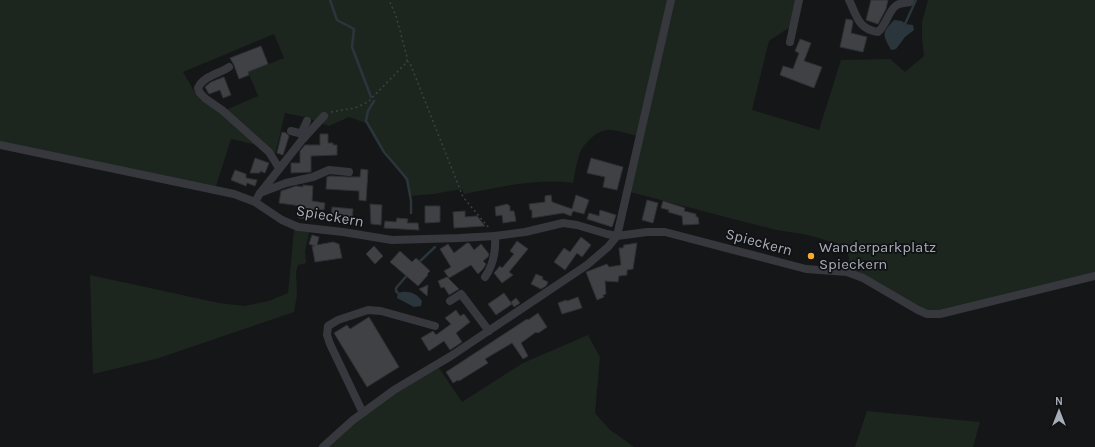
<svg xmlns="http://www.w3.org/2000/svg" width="1095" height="447" font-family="Karla,sans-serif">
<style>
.green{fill:#1d261e;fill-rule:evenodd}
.water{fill:#2b353c}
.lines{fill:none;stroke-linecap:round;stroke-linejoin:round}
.stream{stroke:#2b353c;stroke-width:2.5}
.building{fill:#3f4145;stroke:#2f3034}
.path{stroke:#3c3f44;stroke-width:1.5;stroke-dasharray:2 3;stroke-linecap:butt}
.minor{stroke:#36383d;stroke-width:8}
.poi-dot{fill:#f7aa2e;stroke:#101113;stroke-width:1.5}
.labels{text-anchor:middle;stroke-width:3.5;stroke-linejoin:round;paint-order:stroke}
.street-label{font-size:15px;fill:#a7adb8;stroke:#101113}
.poi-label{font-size:15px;fill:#a7adb8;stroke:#101113;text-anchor:start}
</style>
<rect width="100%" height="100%" fill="#151618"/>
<g class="green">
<path d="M0,0H799L790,27L769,41L752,110L819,130L841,60L890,59L905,72L924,56L922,37V22L928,0H1095V273L943,310H924L847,270L849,258L845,247L819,238L803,234L776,230L630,192L642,137C632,135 622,131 611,130C599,128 582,144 579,156C576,164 575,174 573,183C536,178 501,187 464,194L462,189L433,194L410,196L406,181L366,123L349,117L329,126L305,117L285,113L275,155L257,145L231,139L216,186L0,145ZM274,34L284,58L248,72L258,96L221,112L194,91L183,72Z"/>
<path d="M294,230L309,232L305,252L306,263L298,265L296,272L297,295L294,312L156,359L93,374L90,275L219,303L244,306L269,301L288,293Z"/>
<path d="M588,335L600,357L595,413L609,429L634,447H327L352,424L393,395L439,368L462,402L523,363Z"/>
<path d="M867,411L980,422L973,447H855Z"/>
</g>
<g class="water">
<path d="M894,20L902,21L905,24L913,25L914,30L905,37L896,49L891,50C883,34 881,34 894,20Z"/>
<path d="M402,292C410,291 417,294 422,301L421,306L414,307L397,298L398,293Z"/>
</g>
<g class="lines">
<g class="stream">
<path d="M330,0L337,20L354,29L352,47L371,97"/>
<path d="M905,24L916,0"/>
<path d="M374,101L368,111L366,121L384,152L407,179L411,201V213"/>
<path d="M417,264L435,247"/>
<path d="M398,293L396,291V288L409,273"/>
</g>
</g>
<g class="building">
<path d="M871,0H888L886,9L878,24L866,20Z"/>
<path d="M846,19L852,20L853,22L851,33L867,37L863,52L840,47Z"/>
<path d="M800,39L811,43L804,61L822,67L814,88L780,75L783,66L793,69L799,53L795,51Z"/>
<path d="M261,46L268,64L248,72L249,75L239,79L234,65L230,58Z"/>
<path d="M224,77L231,95L223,98L220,90L209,94L205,87L211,82Z"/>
<path d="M282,132L286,133L289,136L283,155L277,153Z"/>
<path d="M320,134H328V143H333V145H337V155L311,156V172L291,173V163H300V151L305,145H320Z"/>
<path d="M255,158L269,163L265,173L260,171V173H250Z"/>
<path d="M591,158L623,167L617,190L603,187L605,177L587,173Z"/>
<path d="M361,169L368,170L366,201L359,200V191L326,189L327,177L330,176L348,177H360Z"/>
<path d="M235,170L246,174V178L257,180L255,186L247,183L246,186L231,180Z"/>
<path d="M303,185L313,186L312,201L325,203L324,210L314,209L313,219L299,218L301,206L279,203L281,191L296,186L303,187Z"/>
<path d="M551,195L552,202L572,209L576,195L589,200L584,214L573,211L571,216L563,213L532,218V210H530L529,204L545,202V196Z"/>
<path d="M647,200L658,203L653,223L642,220Z"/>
<path d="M663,201L685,208L684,211L696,214V217H698L699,224L683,225L682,216L668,212L669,210L661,208Z"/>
<path d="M370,204L382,205L381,225L371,224Z"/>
<path d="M507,204L510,206V211H514L516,221L503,223L502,215L496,216L495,207Z"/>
<path d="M425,206H440V222L425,223Z"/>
<path d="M332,207L353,209L352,223L331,221Z"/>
<path d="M600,210L616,215L612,227L587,219L589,213L599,216Z"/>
<path d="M465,211V217L477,216L485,226L454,228L453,212Z"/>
<path d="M397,218L408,219L407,223H418L419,230L384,228L385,221L396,222Z"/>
<path d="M312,235L319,237L317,245L333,242L339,244L342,258L315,262L312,246H315L309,244Z"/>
<path d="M581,237L591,245L582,257L577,253L565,270L554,262L564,248L570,252Z"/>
<path d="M517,241L528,249L509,272L513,275L502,283L494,273L500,266L502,268L514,254L510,251Z"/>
<path d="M467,243H469L474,250L481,244L489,254L488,257L483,261L486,264L483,269L478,274L471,265L449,278L444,271L451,267L440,249L448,244L454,253Z"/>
<path d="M637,243L633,269L627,270V275L619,276L618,282L605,281L606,294L603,295L604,297L597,300L586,272L607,264L609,267L621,265L619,248H623L624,245Z"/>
<path d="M374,246L383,256L375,264L366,254Z"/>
<path d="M400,251L412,262L416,258L430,271L427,274L428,275L418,286L390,262Z"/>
<path d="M536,274L543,277L542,279L548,282L546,286L541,289L531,284Z"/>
<path d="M447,277L459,289L449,295L444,287L441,288L438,281Z"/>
<path d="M428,285L427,296L419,289Z"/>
<path d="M504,293L512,304L496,315L488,304Z"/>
<path d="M578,297L582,308L562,314L558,303L566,300L567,301Z"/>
<path d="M516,298L520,303L514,307L511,302Z"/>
<path d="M456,310L460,316L464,314L470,322L456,333L462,342L450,350L444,341L429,351L421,338L433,331L436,335L451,324L445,318Z"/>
<path d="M538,313L547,327L540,332L537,333L536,332L521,343L528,356L523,359L512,343L485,359L488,363L459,381L458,380L453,383L446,372L527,319L528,320Z"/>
<path d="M369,317L399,367L367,387L334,333L347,325L350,329Z"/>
</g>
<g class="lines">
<g class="path">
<path d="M407,61L410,63L463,197L489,228"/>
<path d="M331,112L355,108L368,102L407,62V57L396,16L389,0"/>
</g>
<g class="minor">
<path d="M849,0C857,16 858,29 878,32C886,26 889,9 897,5C900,3 906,3 910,2V0"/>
<path d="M790,42L799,0"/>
<path d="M229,67C219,74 203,76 198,88L200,93L206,99L222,110L269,152L279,168"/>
<path d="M291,131L299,133L305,137"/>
<path d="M301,134L307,121"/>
<path d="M0,145L234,194L255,202L282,220L298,227L343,232L392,240L460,238L495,236L525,232L563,223L577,225L607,234L617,236L647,232H665L806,269L847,272L863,278L918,310L927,314H940L1095,276"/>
<path d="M261,192L302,140L324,116"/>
<path d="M255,202L260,193L286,183L313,177L329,170L349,172"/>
<path d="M485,277C494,264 496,251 495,236"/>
<path d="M450,301L461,294L489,331"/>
<path d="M363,413L330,344L327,335L328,326L338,320L368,310L381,311L435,326"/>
<path d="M323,447L353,420L394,390L451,356L587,265L608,247L617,236L671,0"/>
</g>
</g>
<circle class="poi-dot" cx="811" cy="256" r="4"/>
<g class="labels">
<g class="street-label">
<text transform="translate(330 216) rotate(10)" y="5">Spieckern</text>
<text transform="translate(759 242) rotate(15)" y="5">Spieckern</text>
</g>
<g class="poi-label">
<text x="819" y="252">Wanderparkplatz<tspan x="819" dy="17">Spieckern</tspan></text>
</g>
</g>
<g transform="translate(1059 411)" stroke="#101113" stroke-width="3" paint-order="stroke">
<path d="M0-3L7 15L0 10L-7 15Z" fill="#a7adb8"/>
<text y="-6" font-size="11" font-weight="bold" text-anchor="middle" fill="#a7adb8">N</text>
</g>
</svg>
